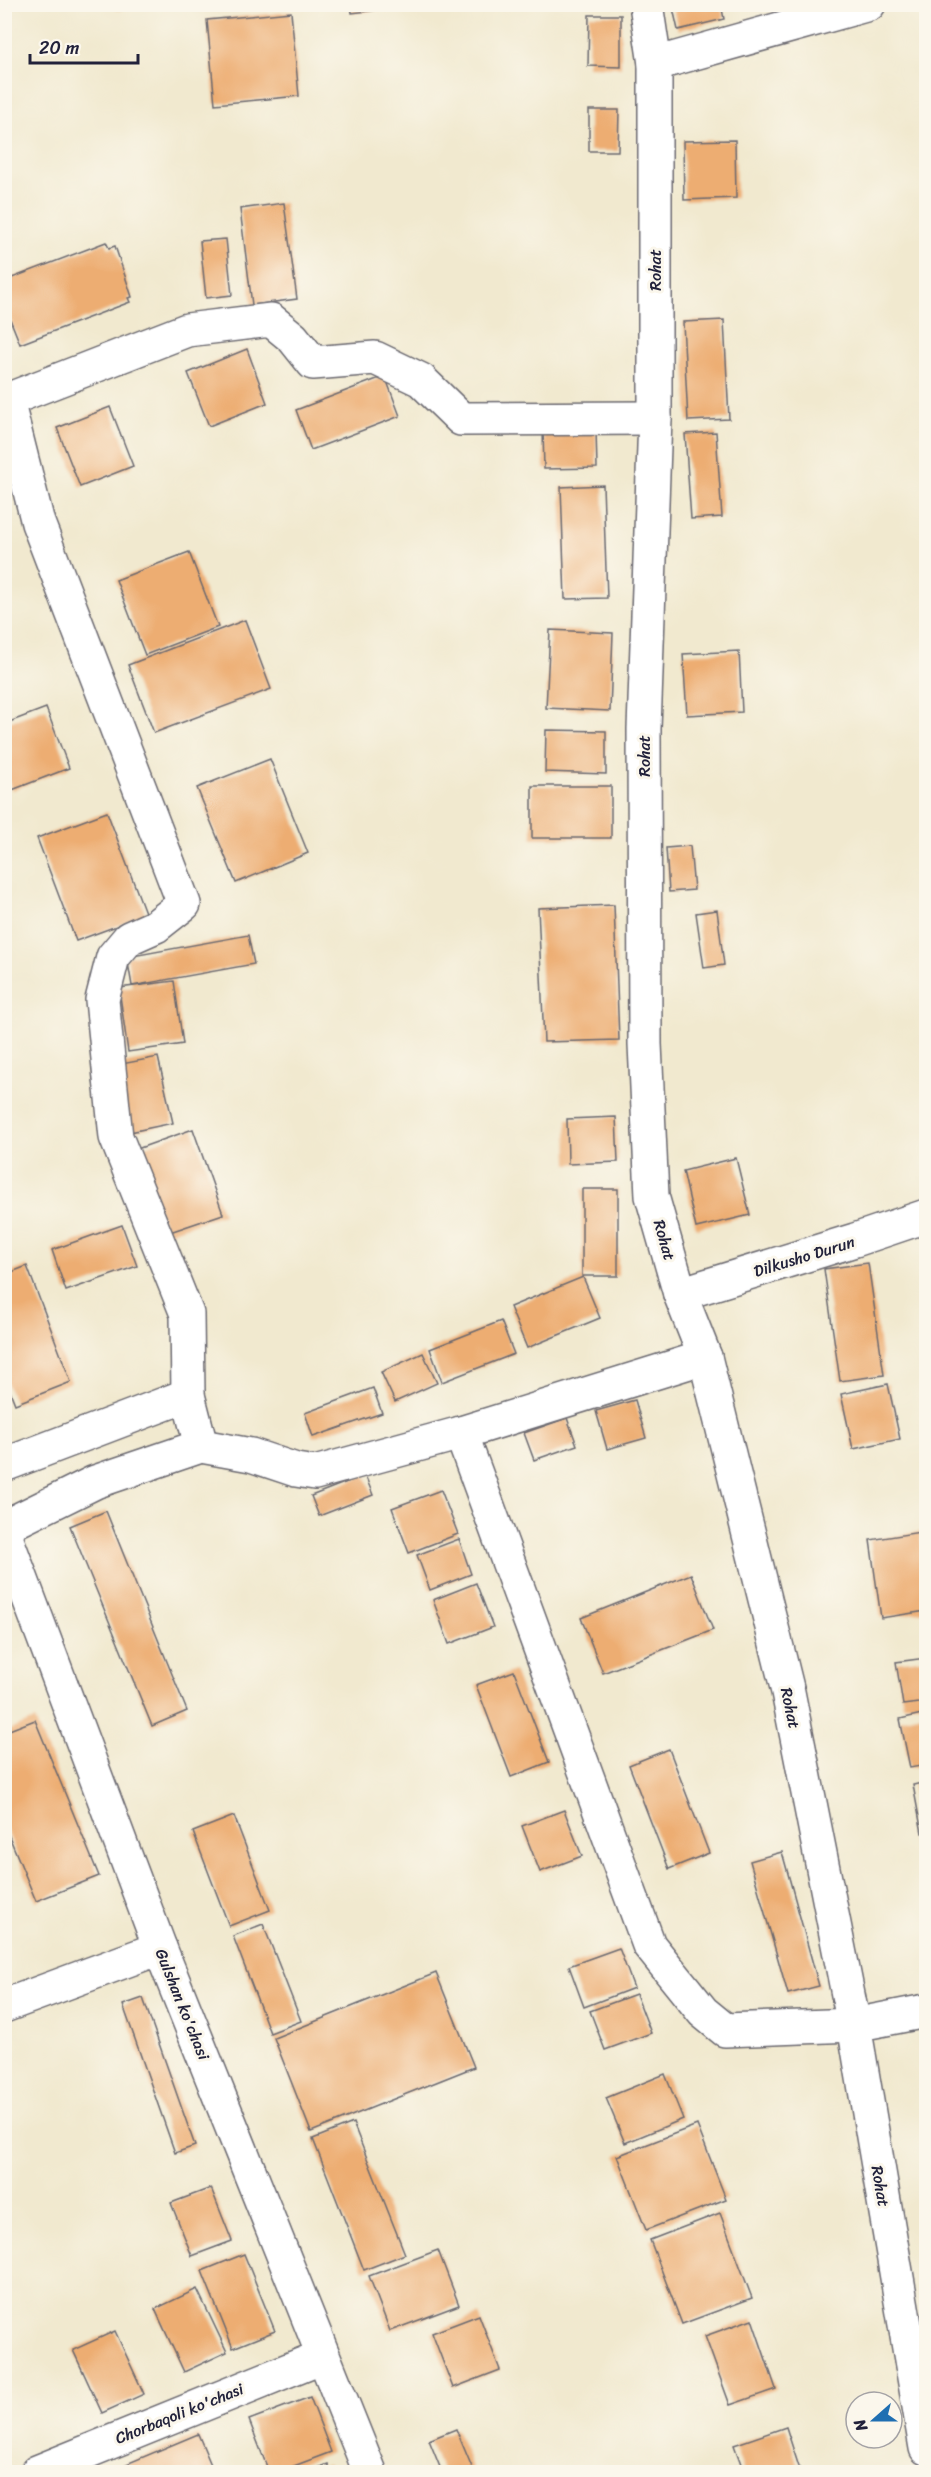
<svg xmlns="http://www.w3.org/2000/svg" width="931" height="2477" font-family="Sriracha,sans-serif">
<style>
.building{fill:#edad72}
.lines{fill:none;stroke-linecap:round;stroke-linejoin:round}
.minor-casing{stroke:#6a686f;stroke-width:36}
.minor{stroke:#fff;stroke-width:33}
.labels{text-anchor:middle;stroke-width:6;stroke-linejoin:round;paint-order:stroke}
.street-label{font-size:16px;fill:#22223b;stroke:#fbf7ec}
</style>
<rect width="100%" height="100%" fill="#fbf7ec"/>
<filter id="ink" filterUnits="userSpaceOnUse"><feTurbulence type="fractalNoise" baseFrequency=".0167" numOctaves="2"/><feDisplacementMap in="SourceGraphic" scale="12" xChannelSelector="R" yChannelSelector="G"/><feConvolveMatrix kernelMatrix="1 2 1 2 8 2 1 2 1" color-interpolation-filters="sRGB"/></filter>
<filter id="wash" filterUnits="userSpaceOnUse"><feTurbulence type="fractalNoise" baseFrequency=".008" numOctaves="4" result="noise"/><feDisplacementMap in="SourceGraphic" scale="24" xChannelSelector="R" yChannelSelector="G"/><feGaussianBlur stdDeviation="1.35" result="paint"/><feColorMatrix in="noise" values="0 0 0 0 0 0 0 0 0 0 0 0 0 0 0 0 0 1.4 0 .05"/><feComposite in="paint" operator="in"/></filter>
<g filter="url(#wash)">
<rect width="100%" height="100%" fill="#f1e9cf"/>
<g id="blocks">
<g class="building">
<path d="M115,4H144V6L116,10Z"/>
<path d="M351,4H384L385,9L352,13Z"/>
<path d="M672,4H721L724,19L678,30Z"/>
<path d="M291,12L299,96L215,104L207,20Z"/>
<path d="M589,15H621V67L588,66Z"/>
<path d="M589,110H619L618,151H589Z"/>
<path d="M735,140L736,198L684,200L683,141Z"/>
<path d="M284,203L297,299L252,305L240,209Z"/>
<path d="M226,239L232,295L206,298L200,241Z"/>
<path d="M106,242L109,248L115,246L132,297L128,298L130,302L20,344L4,304V281Z"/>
<path d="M724,320L729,419L688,421L683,322Z"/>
<path d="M247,349L267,403L209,426L188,373Z"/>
<path d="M385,376L400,416L311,450L296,410Z"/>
<path d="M110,407L133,466L80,487L57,428Z"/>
<path d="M596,429L597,468L544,469L543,430Z"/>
<path d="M716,432L722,517L691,519L685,434Z"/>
<path d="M603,485L607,598L565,599L561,487Z"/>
<path d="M189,552L218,627L145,655L116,580Z"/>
<path d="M245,620L271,689L154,733L128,665Z"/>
<path d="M550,630L613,633L610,711L546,708Z"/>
<path d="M739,651L742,712L687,715L683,654Z"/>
<path d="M46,708L69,768L12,790L4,771V724Z"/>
<path d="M546,730L606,731V774L545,772Z"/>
<path d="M270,759L308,853L236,883L197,788Z"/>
<rect x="532" y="786" width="79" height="52"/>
<path d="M107,812L146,915L76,941L37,838Z"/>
<path d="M690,846L694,890L669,892L666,848Z"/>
<path d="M614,905L619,1040L544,1042L538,908Z"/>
<path d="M717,910L724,965L704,968L696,913Z"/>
<path d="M248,935L254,964L132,986L127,957Z"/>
<path d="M174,981L183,1044L128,1052L119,988Z"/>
<path d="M158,1057L173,1123L130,1132L116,1065Z"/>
<path d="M616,1117L618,1162L568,1164L567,1119Z"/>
<path d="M193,1129L223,1214L167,1233L137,1149Z"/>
<path d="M736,1158L750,1215L696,1228L683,1171Z"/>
<rect x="582" y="1189" width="36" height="87"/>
<path d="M122,1225L137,1266L66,1291L52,1250Z"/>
<path d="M4,1252L10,1265L4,1267Z"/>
<path d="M868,1263L884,1375L840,1381L824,1269Z"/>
<path d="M27,1266L71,1382L15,1404L4,1376V1275Z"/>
<path d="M583,1277L600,1318L527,1348L510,1307Z"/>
<path d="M501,1321L514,1354L442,1382L430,1349Z"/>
<path d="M423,1353L437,1383L395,1402L381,1372Z"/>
<path d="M888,1384L900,1439L853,1449L841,1394Z"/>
<path d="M373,1388L382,1413L313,1437L305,1413Z"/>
<path d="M635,1400L646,1438L607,1449L596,1411Z"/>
<path d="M567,1418L577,1445L534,1460L524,1433Z"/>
<path d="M365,1475L373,1495L319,1516L311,1496Z"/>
<path d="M441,1490L458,1534L409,1553L392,1508Z"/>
<path d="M106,1511L187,1711L152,1726L70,1526Z"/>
<path d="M920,1532L926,1575V1611L881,1618L870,1540Z"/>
<path d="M459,1539L471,1574L430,1590L417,1555Z"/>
<path d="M691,1574L713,1630L603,1673L581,1618Z"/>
<path d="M476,1583L493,1627L449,1644L433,1600Z"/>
<path d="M926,1658V1702L903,1705L896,1662Z"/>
<path d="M514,1671L549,1762L511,1777L476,1685Z"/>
<path d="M926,1713V1765L910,1768L900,1719Z"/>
<path d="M35,1720L99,1876L36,1901L4,1824V1732Z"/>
<path d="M669,1749L709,1853L669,1869L629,1765Z"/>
<path d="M926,1782V1833H922L913,1785Z"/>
<path d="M564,1810L582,1856L540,1872L522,1826Z"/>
<path d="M234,1816L270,1910L229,1926L193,1832Z"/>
<path d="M782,1852L819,1986L788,1994L750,1861Z"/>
<path d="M263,1924L301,2021L270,2033L233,1936Z"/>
<path d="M619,1948L634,1988L584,2007L569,1966Z"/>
<path d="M436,1973L474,2067L311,2132L274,2038Z"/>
<path d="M636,1994L651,2033L605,2050L590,2011Z"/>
<path d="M143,1998L195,2146L175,2153L123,2005Z"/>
<path d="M665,2074L683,2119L625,2143L606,2098Z"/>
<path d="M353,2123L405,2254L364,2270L313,2139Z"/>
<path d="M697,2125L726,2199L646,2230L617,2156Z"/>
<path d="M211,2188L232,2241L192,2256L171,2203Z"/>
<path d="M720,2213L752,2298L682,2324L650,2240Z"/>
<path d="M438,2250L459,2305L390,2331L369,2276Z"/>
<path d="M244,2254L275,2331L233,2348L202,2271Z"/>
<path d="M197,2289L227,2352L184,2372L155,2309Z"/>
<path d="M479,2315L500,2370L453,2388L432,2333Z"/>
<path d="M752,2319L776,2389L730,2405L705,2336Z"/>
<path d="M115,2331L144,2394L102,2413L73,2350Z"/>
<path d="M310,2397L331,2452L278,2472H269L249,2420Z"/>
<path d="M786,2427L800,2470L792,2472H744L734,2445Z"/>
<path d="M456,2429L474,2472H442L429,2440Z"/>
<path d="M198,2434L214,2472H128L124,2465Z"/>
<path d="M90,2464L94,2472H72Z"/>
<path d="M328,2464L331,2472H307Z"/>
</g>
</g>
</g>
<g filter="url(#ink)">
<use href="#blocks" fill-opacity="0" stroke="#6a686f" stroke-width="1.5"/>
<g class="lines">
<defs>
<g id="minor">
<path d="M646,4L655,64V418L644,729L645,1044L652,1196L680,1294L705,1357L788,1692L854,2025L926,2448"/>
<path d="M655,64L869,4"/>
<path d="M680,1294L855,1240L926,1216"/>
<path d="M461,1433L649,1945L703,2012L725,2030L854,2025L926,2011"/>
<path d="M201,1446L188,1395L187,1314L116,1137L102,1000L113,957L129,938L156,926L184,904L38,523L7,400L187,330L271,320L293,338L313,363L375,358L421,380L461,419L655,418"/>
<path d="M4,1465L188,1395"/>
<path d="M4,1527L95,1482L201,1446L251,1455L296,1470L315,1473L461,1433L705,1357"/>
<path d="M4,1532L160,1948L370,2472"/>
<path d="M4,2006L160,1948"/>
<path d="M37,2472L323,2356"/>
</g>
</defs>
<use href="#minor" class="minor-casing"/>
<use href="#minor" class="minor"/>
</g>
</g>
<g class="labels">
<g class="street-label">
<text transform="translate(655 270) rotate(-90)" y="6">Rohat</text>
<text transform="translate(644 756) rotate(-90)" y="6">Rohat</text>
<text transform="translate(665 1240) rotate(74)" y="6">Rohat</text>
<text transform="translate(804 1256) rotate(-17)" y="6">Dilkusho Durun</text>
<text transform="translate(791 1708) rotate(78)" y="6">Rohat</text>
<text transform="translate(183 2004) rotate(68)" y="6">Gulshan ko'chasi</text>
<text transform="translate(881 2186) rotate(80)" y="6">Rohat</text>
<text transform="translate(179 2413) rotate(-22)" y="6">Chorbaqoli ko'chasi</text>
</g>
</g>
<rect width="931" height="2477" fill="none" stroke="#fbf7ec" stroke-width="24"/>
<g transform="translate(874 2420) rotate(249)"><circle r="28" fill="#fbf7ec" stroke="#a4a2a5" stroke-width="1.5"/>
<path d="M0-4.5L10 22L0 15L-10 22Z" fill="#1f6fb2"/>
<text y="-9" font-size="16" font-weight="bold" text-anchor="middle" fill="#22223b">N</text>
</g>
<path d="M30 54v9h108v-9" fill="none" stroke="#22223b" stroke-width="3"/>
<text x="39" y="54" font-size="18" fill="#22223b" stroke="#fbf7ec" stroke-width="4.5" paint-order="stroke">20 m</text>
</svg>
